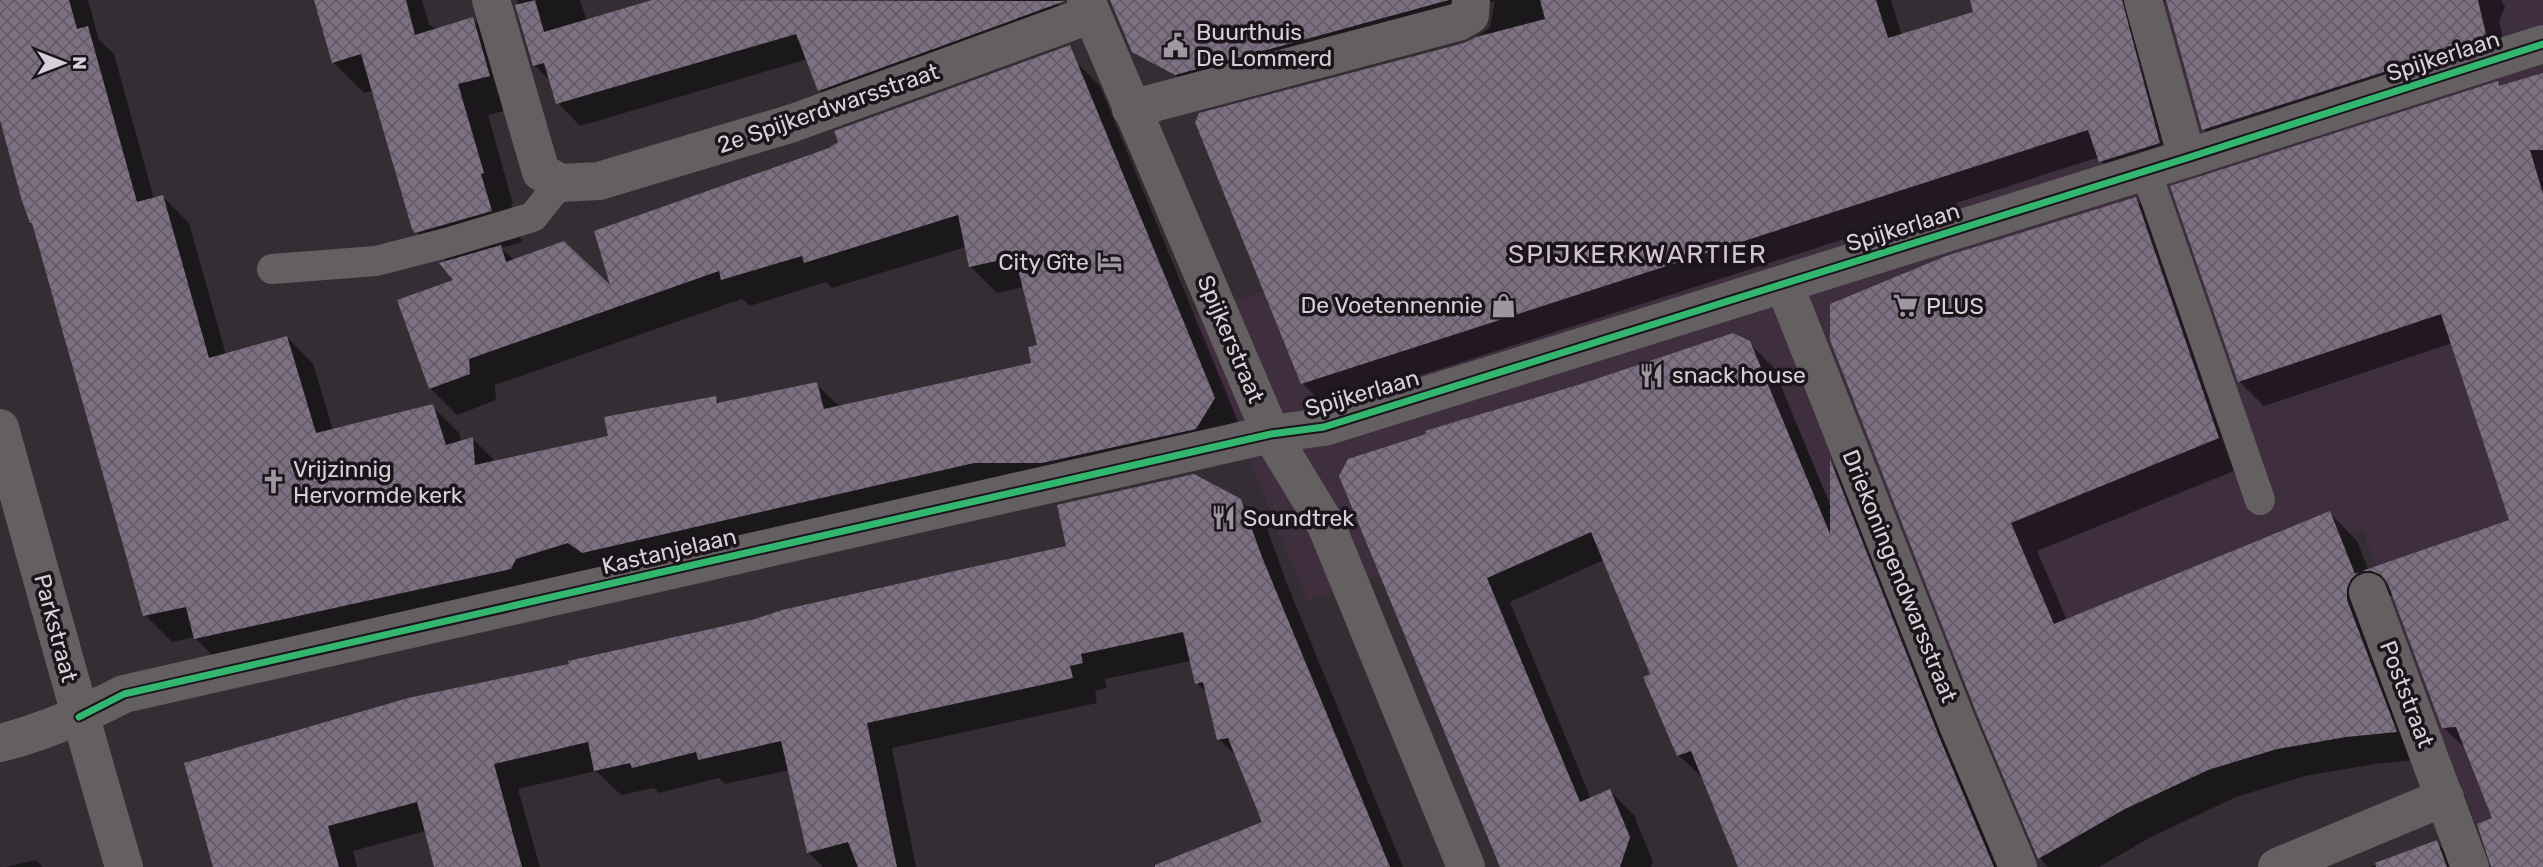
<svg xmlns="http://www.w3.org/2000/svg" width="2543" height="867" font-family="Rubik,sans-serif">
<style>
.built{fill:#3e2e3e}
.shadow{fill:#0007}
.building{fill:url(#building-cross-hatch)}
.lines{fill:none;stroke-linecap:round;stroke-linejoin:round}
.service{stroke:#646061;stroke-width:30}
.minor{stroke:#646061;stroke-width:38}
.cycleway-casing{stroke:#1b151b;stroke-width:11}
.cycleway{stroke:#33b770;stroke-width:7}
.labels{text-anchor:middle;stroke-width:7;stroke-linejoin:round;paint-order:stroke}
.poi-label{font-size:23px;fill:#d8d0d8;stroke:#1b151b;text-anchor:start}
.street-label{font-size:23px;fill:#d8d0d8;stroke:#1b151b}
.quarter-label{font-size:26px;letter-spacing:2px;fill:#d3c4d3;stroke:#1b151b}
</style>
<defs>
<pattern id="building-cross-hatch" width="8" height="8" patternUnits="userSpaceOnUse" patternTransform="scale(1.75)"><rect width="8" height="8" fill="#7d7082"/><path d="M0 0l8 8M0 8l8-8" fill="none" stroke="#655c68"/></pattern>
</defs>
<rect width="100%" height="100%" fill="#342e34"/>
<path class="built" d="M2102,0H2543V867H2493L2362,530L1901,676L1796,423L1307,601L1191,316Z"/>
<g class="shadow">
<path d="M0,0H88L99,40L114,54L154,199L163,197L189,223L226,355L287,337L313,364L333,430L432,406L459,433L462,442L473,439L496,462L610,437L715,398L721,404L816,384L841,408L1033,364L1039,347L1024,287L997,293L970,266L966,247L832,288L826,282L750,306L742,299L495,385L496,400L457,415L430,388L456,281L447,262L416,232L373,91L364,93L333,62L315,0H422L429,24L436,30L473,19L504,50L520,107L488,115L513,204H511L522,242L501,248L514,260L613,291L830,149L1074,60L1100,86L1240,426L222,665L194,637L172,642L145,615L35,226L31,222L0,117Z"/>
<path d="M517,0H580L587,21L657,0H1061L1040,40L843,112L820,90L808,59L580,126L558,103L551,82L534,65Z"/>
<path d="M1144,0H1891L1902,36L1976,14L1972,0H2501L2505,7L2499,21L2509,62L2227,152L2204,129L2168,1H2162L2182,166L2124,185L2101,161L2099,157L1325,406L1302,383L1469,43L1490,27L1495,1L1197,96L1173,72Z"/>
<path d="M2543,75V867H2493L2495,819L2468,751L2443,727L2394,595L2388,596L2423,759L2375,764L2305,776L2236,797L2151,837L2099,867H2048L2040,858L1980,716L1831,340L2136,199L2163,226L2246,466L2037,551L2067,620L2330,513L2357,541L2369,571L2511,521L2452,343L2264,406L2239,381L2497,83L2501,87Z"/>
<path d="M1749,343L1773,367L1831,507V463L1853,485L2008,867H1739L1704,779L1678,755L1652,675L1604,560L1510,602L1591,799L1610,791L1634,815L1653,862L1651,867H1502L1341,476Z"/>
<path d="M1240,500L1266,526L1287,584L1403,867H1155L1264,823L1238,758L1219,739L1208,694L1197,683L1191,661L1105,679L1107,688L1095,691L1097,703L892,748L916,867H823L808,852L790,770L725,784L719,778L659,793L654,788L621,795L596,771L518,789L540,867H436L426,831L353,851L357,867H214L571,666L1068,547Z"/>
<path d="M2436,842L2461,867H2370Z"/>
<path d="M36,860L43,867H5Z"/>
</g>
<g class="building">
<path d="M0,0H69L77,29L88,26L137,202L163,195L209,358L287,336L316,433L433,404L446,445L473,437L475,465L608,436L604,417L716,396L717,403L817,382L824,409L1031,363L1028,347L1037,345L1015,257L969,267L958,215L804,263L802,256L721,280L719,271L469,359L470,374L429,389L397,300L453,280L439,263L501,245L506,262L564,241L610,285L594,231L829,148L838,142L834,131L1070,45L1215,398L1196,429L1042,463H974L582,553L568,543L516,559L511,569L194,639L186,607L143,616L32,223H30L22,201L0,120Z"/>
<path d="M314,0H406L415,35L473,17L490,76L458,84L484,173L481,174L492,211L415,233L412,229L361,54L332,63Z"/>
<path d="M535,0L544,32L652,0L1065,1L818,91L796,34L556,104L544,63L533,66L515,5Z"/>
<path d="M1110,0H1449L1175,75L1132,52Z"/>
<path d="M1540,0H1876L1888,38L1973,12L1970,0H2122L2160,143L2099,162L2088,130L1301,384L1195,122L1199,113L1464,43L1476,37L1545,19Z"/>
<path d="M2166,0H2478L2487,39L2202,130Z"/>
<path d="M2543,73V150H2530L2543,194V867H2491L2477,824L2492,818L2456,727L2442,728L2388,584L2381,575L2372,571H2362L2509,520L2441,314L2238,382L2170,186L2498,81L2499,86Z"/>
<path d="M2136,197L2219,438L2011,523L2054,624L2330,511L2355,574L2359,572L2351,579L2347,588V600L2397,732L2346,737L2277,749L2208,770L2123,810L2038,859L1978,717L1830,340V304L1946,256Z"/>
<path d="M1733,333L1750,341L1830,534V459L1938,734L1994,867H1738L1691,751L1677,756L1643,677L1650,674L1591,532L1487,578L1580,802L1610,789L1630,837L1620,867H1500L1339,476L1348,459L1426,434L1425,431L1581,384Z"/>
<path d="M1194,474L1241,499L1262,557L1390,867H1155V865L1262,822L1228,738L1217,740L1203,682L1195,684L1183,632L1081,654L1083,663L1070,666L1073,678L867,723L897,867H858L848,842L807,853L781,741L698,760L696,752L632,768L630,763L594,771L588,742L494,764L522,867H434L417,802L328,826L339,867H213L184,763L408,698L569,664L568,661L755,619L782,610L1066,546L1057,505Z"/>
<path d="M2437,840L2447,867H2376L2375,863Z"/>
</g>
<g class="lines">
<g class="service">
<path d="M2146,171L2260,500"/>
<path d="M272,269L376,261L446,243L533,217L560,183"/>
</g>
<g class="minor">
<path d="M491,0L541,172L560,183L599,181L793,123L1092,14"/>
<path d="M1086,0L1271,434L1326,525L1466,867"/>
<path d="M2143,0L2187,158"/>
<path d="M1131,109L1458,22L1470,15L1471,0"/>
<path d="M1784,284L1958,725L2018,867"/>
<path d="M0,428C41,575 81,721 124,867"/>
<path d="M2368,592L2470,867"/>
<path d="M0,743C44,732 83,715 124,694L1271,434L1324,427L2187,158L2543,44"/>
<path d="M2277,867L2445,797"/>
</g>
<defs>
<path id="cycleway" d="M79,717L124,694L1271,434L1324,427L2187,158L2543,44"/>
</defs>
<use href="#cycleway" class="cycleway-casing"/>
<use href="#cycleway" class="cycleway"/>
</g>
<defs>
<symbol id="civic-bare" viewBox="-9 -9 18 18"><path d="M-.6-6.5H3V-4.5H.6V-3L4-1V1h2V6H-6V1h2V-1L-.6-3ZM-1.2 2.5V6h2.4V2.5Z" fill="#9f979f" stroke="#1b151b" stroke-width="2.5" paint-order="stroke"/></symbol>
<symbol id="hotel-bare" viewBox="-9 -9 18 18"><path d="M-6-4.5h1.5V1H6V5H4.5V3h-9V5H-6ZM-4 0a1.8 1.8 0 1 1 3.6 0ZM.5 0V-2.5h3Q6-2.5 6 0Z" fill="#9f979f" stroke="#1b151b" stroke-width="2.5" paint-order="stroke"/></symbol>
<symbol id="shop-bare" viewBox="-9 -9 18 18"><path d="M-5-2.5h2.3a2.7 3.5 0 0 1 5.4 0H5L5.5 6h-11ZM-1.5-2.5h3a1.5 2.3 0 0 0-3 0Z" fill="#9f979f" stroke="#1b151b" stroke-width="2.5" paint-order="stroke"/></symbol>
<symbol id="supermarket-bare" viewBox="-9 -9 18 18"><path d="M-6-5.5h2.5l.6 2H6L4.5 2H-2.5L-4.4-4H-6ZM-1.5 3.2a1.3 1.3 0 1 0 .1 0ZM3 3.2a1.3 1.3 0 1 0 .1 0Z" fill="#9f979f" stroke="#1b151b" stroke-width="2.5" paint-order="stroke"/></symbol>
<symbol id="restaurant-bare" viewBox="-9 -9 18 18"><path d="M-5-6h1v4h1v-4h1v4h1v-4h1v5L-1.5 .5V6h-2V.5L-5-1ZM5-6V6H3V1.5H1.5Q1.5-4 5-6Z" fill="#9f979f" stroke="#1b151b" stroke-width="2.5" paint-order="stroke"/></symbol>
<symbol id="church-bare" viewBox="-9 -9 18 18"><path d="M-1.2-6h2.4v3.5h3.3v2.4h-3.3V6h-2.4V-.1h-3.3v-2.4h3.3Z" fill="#9f979f" stroke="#1b151b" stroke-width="2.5" paint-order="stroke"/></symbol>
</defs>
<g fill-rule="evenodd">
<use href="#civic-bare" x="1158" y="28" width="35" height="35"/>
<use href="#hotel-bare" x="1092" y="244" width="35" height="35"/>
<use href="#shop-bare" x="1486" y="288" width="35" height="35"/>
<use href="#supermarket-bare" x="1888" y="288" width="35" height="35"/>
<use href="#restaurant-bare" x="1634" y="358" width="35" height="35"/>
<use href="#church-bare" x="256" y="464" width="35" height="35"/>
<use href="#restaurant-bare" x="1206" y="500" width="35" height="35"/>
</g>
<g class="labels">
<g class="poi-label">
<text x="1196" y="40">Buurthuis<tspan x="1196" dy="26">De Lommerd</tspan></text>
<text x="1089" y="270" text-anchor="end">City Gîte</text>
<text x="1483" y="313" text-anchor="end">De Voetennennie</text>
<text x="1926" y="314">PLUS</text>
<text x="1672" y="383">snack house</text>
<text x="293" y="477">Vrijzinnig<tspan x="293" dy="26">Hervormde kerk</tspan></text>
<text x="1243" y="526">Soundtrek</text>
</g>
<g class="street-label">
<text transform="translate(2443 56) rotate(-18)" y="8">Spijkerlaan</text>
<text transform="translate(828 108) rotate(-19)" y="8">2e Spijkerdwarsstraat</text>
<text transform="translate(1903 227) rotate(-17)" y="8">Spijkerlaan</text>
<text transform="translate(1231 339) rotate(67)" y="8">Spijkerstraat</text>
<text transform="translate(1362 393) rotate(-16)" y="8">Spijkerlaan</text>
<text transform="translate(669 551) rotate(-13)" y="8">Kastanjelaan</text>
<text transform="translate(1900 576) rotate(68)" y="8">Driekoningendwarsstraat</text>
<text transform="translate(56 628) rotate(75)" y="8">Parkstraat</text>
<text transform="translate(2407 694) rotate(69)" y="8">Poststraat</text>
</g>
<g class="quarter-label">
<text x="1638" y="263">SPIJKERKWARTIER</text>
</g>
</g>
<g transform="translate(63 63) rotate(90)" stroke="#1b151b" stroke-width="5" paint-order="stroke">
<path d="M0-5L12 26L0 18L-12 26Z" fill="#d8d0d8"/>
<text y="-10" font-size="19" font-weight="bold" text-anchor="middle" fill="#d8d0d8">N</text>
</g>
</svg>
